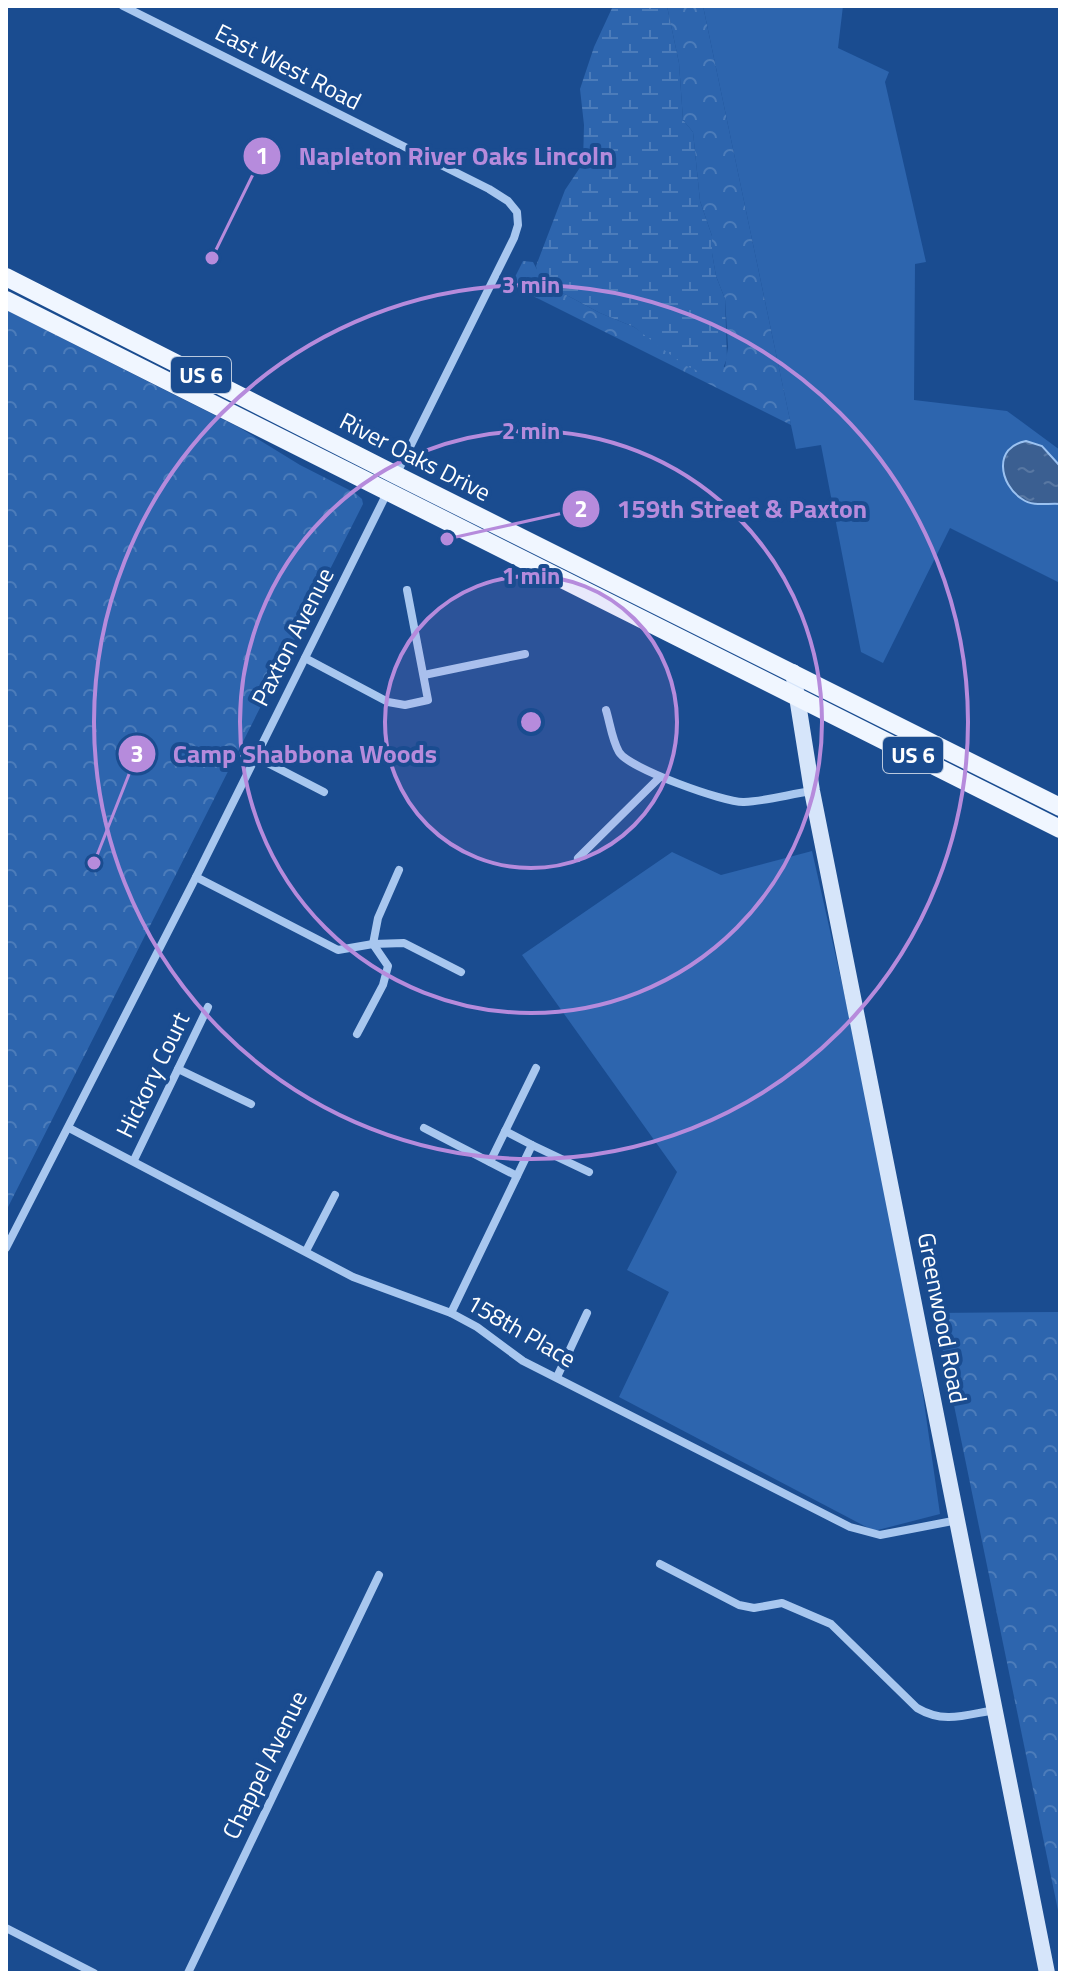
<svg xmlns="http://www.w3.org/2000/svg" width="1066" height="1979" font-family="'Titillium Web',sans-serif">
<style>
.grass{fill:#2d65ae}
.forest{fill:url(#forest-crowns)}
.wetland{fill:url(#wetland-marsh)}
.water{fill:url(#water-ripples);stroke:#9bc2f1;stroke-width:2}
.lines{fill:none;stroke-linecap:round;stroke-linejoin:round}
.street{stroke:#a8c7ef;stroke-width:8}
.secondary{stroke:#d6e5fa;stroke-width:16}
.primary{stroke:#f0f6ff;stroke-width:18}
.ring{fill:none;stroke:#b68bdc;stroke-width:4}
.labels{text-anchor:middle;stroke-width:8;stroke-linejoin:round;paint-order:stroke}
.shield{fill:#1a4c90;stroke:#bac9de;stroke-width:2}
.shield-label{font-size:22px;font-weight:bold;fill:#fff}
.street-label{font-size:24px;fill:#fff;stroke:#1a4c90}
.centre{fill:#b68bdc;stroke:#1a4c90;stroke-width:4}
.ring-label{font-size:24px;text-anchor:middle;font-weight:bold;fill:#b68bdc;stroke:#1a4c90;stroke-width:8;stroke-linejoin:round;paint-order:stroke}
.leader{fill:none;stroke:#b68bdc;stroke-width:3}
.callout-dot{fill:#b68bdc;stroke:#1a4c90;stroke-width:3}
.mark-label{font-size:24px;text-anchor:middle;font-weight:bold;fill:#fff}
.callout-label{font-size:26px;text-anchor:middle;font-weight:bold;fill:#b68bdc;stroke:#1a4c90;stroke-width:8;stroke-linejoin:round;paint-order:stroke}
</style>
<defs>
<pattern id="forest-crowns" width="20" height="18" patternUnits="userSpaceOnUse" patternTransform="scale(2)"><rect width="20" height="18" fill="#2d65ae"/><path d="M2 6a3 3 0 1 1 6 0M12 15a3 3 0 1 1 6 0" fill="none" stroke="#4c7cba"/></pattern>
<pattern id="wetland-marsh" width="20" height="14" patternUnits="userSpaceOnUse" patternTransform="scale(2)"><rect width="20" height="14" fill="#2d65ae"/><path d="M1 5h8M5 5V1M11 12h8M15 12V8" fill="none" stroke="#4c7cba"/></pattern>
<pattern id="water-ripples" width="26" height="14" patternUnits="userSpaceOnUse" patternTransform="scale(2)"><rect width="26" height="14" fill="#3b5f91"/><path d="M2 4q2-2 4 0t4 0M15 11q2-2 4 0t4 0" fill="none" stroke="#5877a2"/></pattern>
</defs>
<rect width="100%" height="100%" fill="#1a4c90"/>
<g class="grass">
<path d="M703,6H843L838,48L889,72L885,82L926,262L915,264L914,400L1007,411L1060,450V583L950,528L883,663L861,652L821,445L796,449Z"/>
<path d="M812,851L852,1028L915,1339L940,1514L874,1531L619,1397L669,1292L627,1270L677,1172L522,955L672,852L721,875Z"/>
</g>
<g class="forest">
<path d="M667,6H703L791,425L511,285L523,261L533,262L544,283L600,313L634,327L656,342L725,367L728,347L725,299L716,276L712,253V236L700,201L693,132L683,120L679,63Z"/>
<path d="M6,310L240,428L300,465L355,493L362,499L363,504L6,1211Z"/>
<path d="M1060,1312V1920L935,1313Z"/>
</g>
<path class="wetland" d="M613,6H667L679,63L683,120L693,132L700,201L712,236V253L716,276L725,299L727,358L721,374L703,373L684,365L634,327L600,313L544,283L538,276L536,266L565,190L583,163L584,125L580,89L594,47Z"/>
<path class="water" d="M1026,441L1042,446L1060,466V504C1047,503 1033,507 1022,499C999,484 993,447 1026,441Z"/>
<g class="lines">
<g class="street">
<path d="M123,6L489,189L508,201L517,212L518,225L514,238L395,477"/>
<path d="M305,658L388,702L405,705L428,700L407,590"/>
<path d="M424,675L525,654"/>
<path d="M606,710C610,723 612,740 619,752C628,768 725,803 744,802C767,801 790,794 812,791"/>
<path d="M256,757L324,792"/>
<path d="M578,858L660,777"/>
<path d="M196,877L338,950L373,944L404,943L461,972"/>
<path d="M357,1034L383,985L388,966L373,944L378,918L399,870"/>
<path d="M178,1069L251,1104"/>
<path d="M69,1128L353,1277L451,1313L477,1327L523,1361L850,1527L880,1535L958,1520"/>
<path d="M424,1128L517,1176"/>
<path d="M532,1145L589,1172"/>
<path d="M134,1160L208,1007"/>
<path d="M490,1162L536,1068"/>
<path d="M6,1248L196,877L387,493"/>
<path d="M306,1251L335,1195"/>
<path d="M451,1313L532,1145L505,1131"/>
<path d="M557,1377L587,1313"/>
<path d="M660,1564L739,1605L754,1608L782,1603L831,1624L917,1708C944,1724 965,1715 995,1710"/>
<path d="M6,1928L94,1973"/>
<path d="M188,1973L379,1575"/>
</g>
<path class="secondary" d="M793,672L812,791L1047,1973"/>
<g class="primary">
<path d="M6,277L396,475L1060,807"/>
<path d="M6,300L1060,829"/>
</g>
</g>
<circle cx="531" cy="722" r="146" fill="#b68bdc" fill-opacity=".12"/>
<g class="ring">
<circle cx="531" cy="722" r="146"/>
<circle cx="531" cy="722" r="291"/>
<circle cx="531" cy="722" r="437"/>
</g>
<g class="labels">
<g class="shield">
<rect x="171" y="357" width="60" height="36" rx="6"/>
<rect x="883" y="737" width="60" height="36" rx="6"/>
</g>
<g class="shield-label">
<text x="201" y="383">US 6</text>
<text x="913" y="763">US 6</text>
</g>
<g class="street-label">
<text transform="translate(288 67) rotate(27)" y="8">East West Road</text>
<text transform="translate(415 457) rotate(27)" y="8">River Oaks Drive</text>
<text transform="translate(293 637) rotate(-63)" y="8">Paxton Avenue</text>
<text transform="translate(153 1075) rotate(-64)" y="8">Hickory Court</text>
<text transform="translate(942 1318) rotate(79)" y="8">Greenwood Road</text>
<text transform="translate(521 1331) rotate(30)" y="8">158th Place</text>
<text transform="translate(265 1765) rotate(-64)" y="8">Chappel Avenue</text>
</g>
</g>
<circle cx="531" cy="722" r="12" class="centre"/>
<g class="ring-label">
<text x="531" y="293">3 min</text>
<text x="531" y="439">2 min</text>
<text x="531" y="584">1 min</text>
</g>
<path class="leader" d="M212 258L262 156M447 539L581 509M94 863L137 754"/>
<g class="callout-dot">
<circle cx="212" cy="258" r="8"/>
<circle cx="447" cy="539" r="8"/>
<circle cx="94" cy="863" r="8"/>
<circle cx="262" cy="156" r="20"/>
<circle cx="581" cy="509" r="20"/>
<circle cx="137" cy="754" r="20"/>
</g>
<g class="mark-label">
<text x="262" y="164">1</text>
<text x="581" y="517">2</text>
<text x="137" y="762">3</text>
</g>
<g class="callout-label">
<text x="456" y="165">Napleton River Oaks Lincoln</text>
<text x="742" y="518">159th Street &amp; Paxton</text>
<text x="305" y="763">Camp Shabbona Woods</text>
</g>
<rect width="1066" height="1979" fill="none" stroke="#ffffff" stroke-width="16"/>
</svg>
